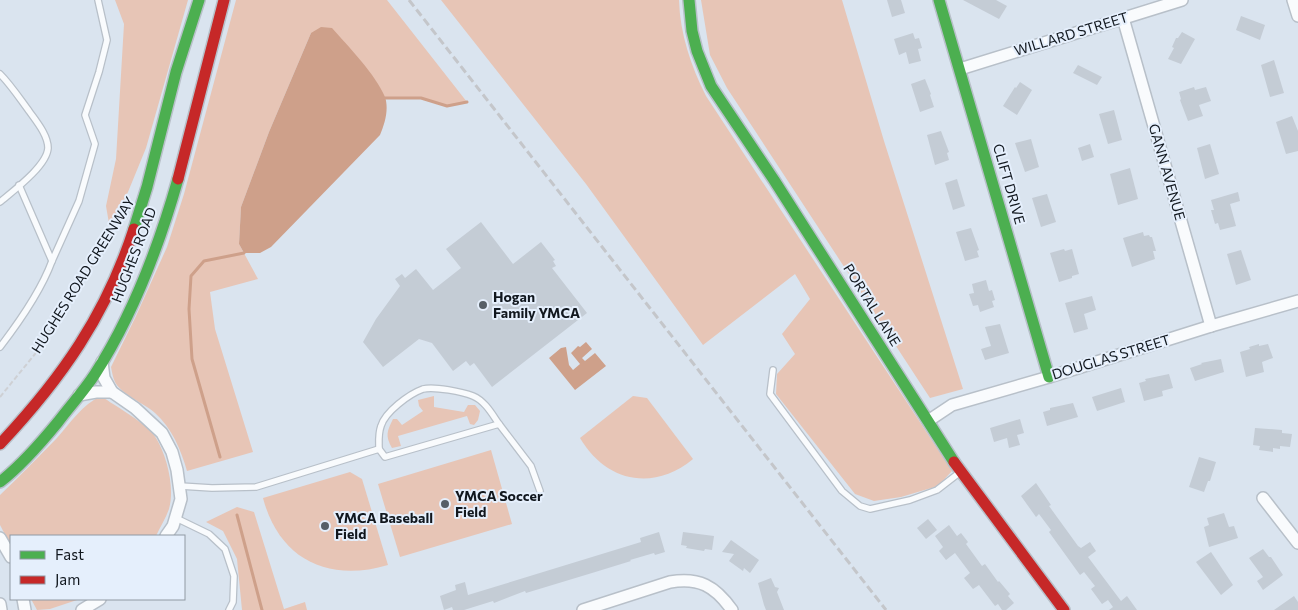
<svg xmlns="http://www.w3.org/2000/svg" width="1298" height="610" font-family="Commissioner,sans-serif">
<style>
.green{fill:#e7c5b6}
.water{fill:#cea08a}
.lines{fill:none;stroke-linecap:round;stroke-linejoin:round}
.stream{stroke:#cea08a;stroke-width:3}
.building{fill:#c4ccd5}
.lane-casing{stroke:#b8c0c9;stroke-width:8}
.street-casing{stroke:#b8c0c9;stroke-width:14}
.fast-casing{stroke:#b8c0c9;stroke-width:14}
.jam-casing{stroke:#b8c0c9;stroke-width:14}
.path{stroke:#ced0d4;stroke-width:2;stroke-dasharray:5 2.5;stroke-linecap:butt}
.lane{stroke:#f9fbfd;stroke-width:5.5}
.street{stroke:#f9fbfd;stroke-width:11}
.fast{stroke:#4caf50;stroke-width:11}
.jam{stroke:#c62828;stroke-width:11}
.rail{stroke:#c4c6ca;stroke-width:3;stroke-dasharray:8 4;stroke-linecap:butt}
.poi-dot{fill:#575f67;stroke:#e5effc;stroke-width:2}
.labels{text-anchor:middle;stroke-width:4;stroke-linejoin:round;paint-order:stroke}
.street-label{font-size:14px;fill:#11171e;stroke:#e5effc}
.poi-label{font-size:14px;font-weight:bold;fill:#11171e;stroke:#e5effc;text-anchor:start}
</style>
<rect width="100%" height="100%" fill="#dae4ef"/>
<g class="green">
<path d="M115,0H188L146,148L128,192L110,229L106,206L116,159L124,24Z"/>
<path d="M236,0H387L467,102L447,106L421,98H385L375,80L311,33L269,132L241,207L239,244L258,279L210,292L215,329L253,452L187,471C181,450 172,428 155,413C145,404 121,394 115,382C113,378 112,372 111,367L136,316L167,247L184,194Z"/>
<path d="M441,0H679C680,34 691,66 706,96L952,471L938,486L901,497L874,501L855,494L776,394L777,374L795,354L782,334L810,299L795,274L703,345L586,184Z"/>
<path d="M701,0H842L884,141L963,389L930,398L727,88L710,55Z"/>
<path d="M101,396C115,406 148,424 156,438C167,456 175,488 169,509C166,518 160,527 156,536H11V546L0,525V495C19,477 38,457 57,438C71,422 82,405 101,396Z"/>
<path d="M434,396V407L464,412L468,405H475L480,411L478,420L474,425L470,424L467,416L398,436L401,446L392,448C385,436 387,431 393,419H397L402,425L423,411L419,406L418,400Z"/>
<path d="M633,396L647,398L693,459C653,492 606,482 580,438Z"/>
<path d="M491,450L512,524L400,557L378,484Z"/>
<path d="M350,472L362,479L388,565C328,583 279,559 263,498Z"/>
<path d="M237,507L254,512L284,609L305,602L307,610H242L237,559L223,531L206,522Z"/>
<path d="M31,599H80L50,609L37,610Z"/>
</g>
<g class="water">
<path d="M321,27L332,28C348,46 376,75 385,97C389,109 385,123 380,135L271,247L260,253H244L239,244L241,207L269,132L311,33Z"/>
<path d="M586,342L592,349L582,358L585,361L595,353L606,366L575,390L549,358L561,348L566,347L569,365L573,370L580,364L571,353L578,346L580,347Z"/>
</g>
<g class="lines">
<g class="stream">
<path d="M385,98H421L447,106L467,102"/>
<path d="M220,457L192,359L189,309L191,276L204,261L244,253"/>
<path d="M237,515L262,610"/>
</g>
</g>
<g class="building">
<path d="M887,0H901L905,13L892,17Z"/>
<path d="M963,0H996L1007,6L999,19Z"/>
<path d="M1241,16L1265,25L1260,40L1236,30Z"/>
<path d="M1182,32L1195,39L1181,64L1168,59L1174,48L1172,47L1176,38H1178Z"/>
<path d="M913,33L915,39L919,38L922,48L918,49L921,61L909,64L906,52L899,55L894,39Z"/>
<path d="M1274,60L1284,93L1270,97L1261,65Z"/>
<path d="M1078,65L1102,77L1097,85L1073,73Z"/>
<path d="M925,79L931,94L930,95L934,107L920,112L911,84Z"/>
<path d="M1020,82L1032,90L1017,115L1003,106L1015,87L1016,88Z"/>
<path d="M1194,87L1195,90L1206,87L1211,101L1199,105L1203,116L1188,121L1180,100L1181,99L1179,92Z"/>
<path d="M1114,110L1122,140L1108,144L1099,114Z"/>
<path d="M1292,116L1298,131V151L1286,154L1276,122Z"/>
<path d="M941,131L949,152L947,153L949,160L935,165L927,135Z"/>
<path d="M1031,139L1039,167L1025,172L1015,143Z"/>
<path d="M1090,144L1094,157L1082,161L1078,148Z"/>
<path d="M1210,144L1219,174L1205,179L1197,148Z"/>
<path d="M1130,168L1138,199L1118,205L1110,174Z"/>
<path d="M957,179L965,206L953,210L945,183Z"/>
<path d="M1238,192L1240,201L1230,204L1236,226L1220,230L1218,223L1215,224L1211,210H1214L1211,200Z"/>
<path d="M1047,194L1056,222L1041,227L1032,198Z"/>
<path d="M481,222L513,264L541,242L555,260L553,261L556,266L552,268L587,313L492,387L474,363L470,366L466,361L453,371L432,343L419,339L383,367L363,342L376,319L400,286L395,279L402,274L405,278L416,269L433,290L461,268L446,249Z"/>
<path d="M971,228L979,250L977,251L979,257L965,261L956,232Z"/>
<path d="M1143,232L1144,236L1149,235L1150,237H1152L1156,251H1153L1155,259L1132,267L1123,238Z"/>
<path d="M1064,249L1065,251L1072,249L1079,274L1072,276V278L1059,282L1050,253Z"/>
<path d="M1241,250L1251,280L1236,285L1227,254Z"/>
<path d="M986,280L989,291L992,290L995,300L992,301L994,307L980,312L978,305L973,306L969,294L974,293L972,284Z"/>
<path d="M1092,296L1096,310L1084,314L1088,329L1074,333L1065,303Z"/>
<path d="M1000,324L1009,353L985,360L981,349L991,346L985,327Z"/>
<path d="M1259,344V346L1268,344L1273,358L1262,362L1264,372L1246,377L1240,352L1250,349L1249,347Z"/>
<path d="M1221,359L1224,372L1195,381L1190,368L1202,364L1201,363Z"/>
<path d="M1169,374L1173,388L1162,391L1163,396L1144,401L1139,383L1146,381L1145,379Z"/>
<path d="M1121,388L1125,402L1097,411L1092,397Z"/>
<path d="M1073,403L1078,417L1047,426L1043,412L1050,410V408Z"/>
<path d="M1020,419L1024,433L1017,435L1020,445L1009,448L1007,438L994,442L990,428Z"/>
<path d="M1255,428L1282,430V433L1292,434L1290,447L1280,446V449L1273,448V452L1259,450L1260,446L1253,445Z"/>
<path d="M1199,457L1216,462L1210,481H1208L1204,492L1189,487Z"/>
<path d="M1036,483L1051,505L1049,506L1078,546L1081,548L1090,542L1096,551L1088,557L1121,601L1127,596L1137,610H1109L1113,607L1108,600L1102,604L1091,589L1095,586L1084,572L1080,575L1049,532L1051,530L1039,514L1036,517L1021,496Z"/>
<path d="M1224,513L1229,527L1234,526L1238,538L1209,547L1204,527L1209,525L1207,518Z"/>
<path d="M928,519L937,530L926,539L917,528Z"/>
<path d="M949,525L957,536L961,533L968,542L966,544L982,566L985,564L998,582L999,581L1010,594L1008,596L1014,603L1006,610H1002L998,604L995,606L979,585L973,589L964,578L970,573L955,553L946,560L939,551L943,547L935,536Z"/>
<path d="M659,532L665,552L655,555L654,553L630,560L631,561L592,573L526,593L525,591L494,603L493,601L464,610H453L452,607L444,610L440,596L456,590L455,585L465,582L468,595L641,542L640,538Z"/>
<path d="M683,532L714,536L712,550L705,549L704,551L686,548L687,546L681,545Z"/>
<path d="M731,540L759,560L750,573L744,568L743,571L729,561L734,554L722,552Z"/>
<path d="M1263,549L1269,557H1271L1283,575L1263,590L1257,581L1263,577L1249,558Z"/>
<path d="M1211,552L1233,585L1221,595L1196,562Z"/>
<path d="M771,578L775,587L779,588L777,592L784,610H766L764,605L758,583Z"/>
<path d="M1294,596L1298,602V610H1274Z"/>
</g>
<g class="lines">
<defs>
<g id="lane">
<path d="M0,74C11,85 20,99 29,111C36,121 48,135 48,148C47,166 13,191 0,202"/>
<path d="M52,261L79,201L95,144L85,115L99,72L107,40L98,0"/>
<path d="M0,347C20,321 41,291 52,261L19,185"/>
<path d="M773,370L770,394L842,491L860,506L870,509L910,500L937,490L959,473"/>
<path d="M379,449C379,442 378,434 381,426C385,412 409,394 423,389C434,386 463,392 473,396C485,401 492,414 499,424"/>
<path d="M180,486L212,488L256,487L379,449L385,457L499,424L531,466L540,491"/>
<path d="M176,518L209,534L225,549L234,576L233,602L229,610"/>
</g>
<g id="street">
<path d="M1293,0L1298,16"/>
<path d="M1123,18L1211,326"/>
<path d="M960,69L1182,0"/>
<path d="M102,362L104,378L112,392L135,408L162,433L172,452L177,470L181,499L173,526L166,536"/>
<path d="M79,395L96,392H112"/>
<path d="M928,421L952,405L1049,377L1211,326L1298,301"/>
<path d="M1263,498L1298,543"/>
<path d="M0,538L11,557"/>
<path d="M23,599L25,610"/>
<path d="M0,604L1,610"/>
<path d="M82,610L100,599"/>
<path d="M583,610L670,582C699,577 715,586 732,610"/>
</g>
<g id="fast">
<path d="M689,0L692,31L697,51L711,86L774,180L954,462"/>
<path d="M939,0L1049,377"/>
<path d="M134,229L147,187L176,72L199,0"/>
<path d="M0,482C22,465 40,444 58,422C70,406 84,391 95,374C133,315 159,246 178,179"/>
</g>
<g id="jam">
<path d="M178,179L224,0"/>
<path d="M0,444C62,378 106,315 134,229"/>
<path d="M954,462L1064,610"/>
</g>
</defs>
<use href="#lane" class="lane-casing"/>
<use href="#street" class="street-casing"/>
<use href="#fast" class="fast-casing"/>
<use href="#jam" class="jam-casing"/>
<path class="path" d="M0,397L35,354L93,264L125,210"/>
<use href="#lane" class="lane"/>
<use href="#street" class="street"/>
<use href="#fast" class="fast"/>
<use href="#jam" class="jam"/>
<path class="rail" d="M409,0L886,610"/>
</g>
<g class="poi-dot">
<circle cx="483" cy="305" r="5"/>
<circle cx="445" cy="504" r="5"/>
<circle cx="325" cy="526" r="5"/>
</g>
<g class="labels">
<g class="street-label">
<text transform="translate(1071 34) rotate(-17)" y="5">WILLARD STREET</text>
<text transform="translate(1167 172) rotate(74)" y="5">GANN AVENUE</text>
<text transform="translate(1009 184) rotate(74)" y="5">CLIFT DRIVE</text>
<text transform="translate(134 255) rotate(-69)" y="5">HUGHES ROAD</text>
<text transform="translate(83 275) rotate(-58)" y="5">HUGHES ROAD GREENWAY</text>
<text transform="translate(872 305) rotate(58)" y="5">PORTAL LANE</text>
<text transform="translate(1111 357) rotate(-17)" y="5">DOUGLAS STREET</text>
</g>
<g class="poi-label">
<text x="493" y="302">Hogan<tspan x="493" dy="16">Family YMCA</tspan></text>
<text x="455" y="501">YMCA Soccer<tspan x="455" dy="16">Field</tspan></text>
<text x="335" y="523">YMCA Baseball<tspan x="335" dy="16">Field</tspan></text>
</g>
</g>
<rect x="10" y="535" width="175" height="65" fill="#e5effc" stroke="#9099a3"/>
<rect x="20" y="551" width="25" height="8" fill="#4caf50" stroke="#9099a3"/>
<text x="55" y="560" font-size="15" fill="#11171e">Fast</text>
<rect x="20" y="576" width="25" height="8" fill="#c62828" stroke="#9099a3"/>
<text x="55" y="585" font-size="15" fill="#11171e">Jam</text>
</svg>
